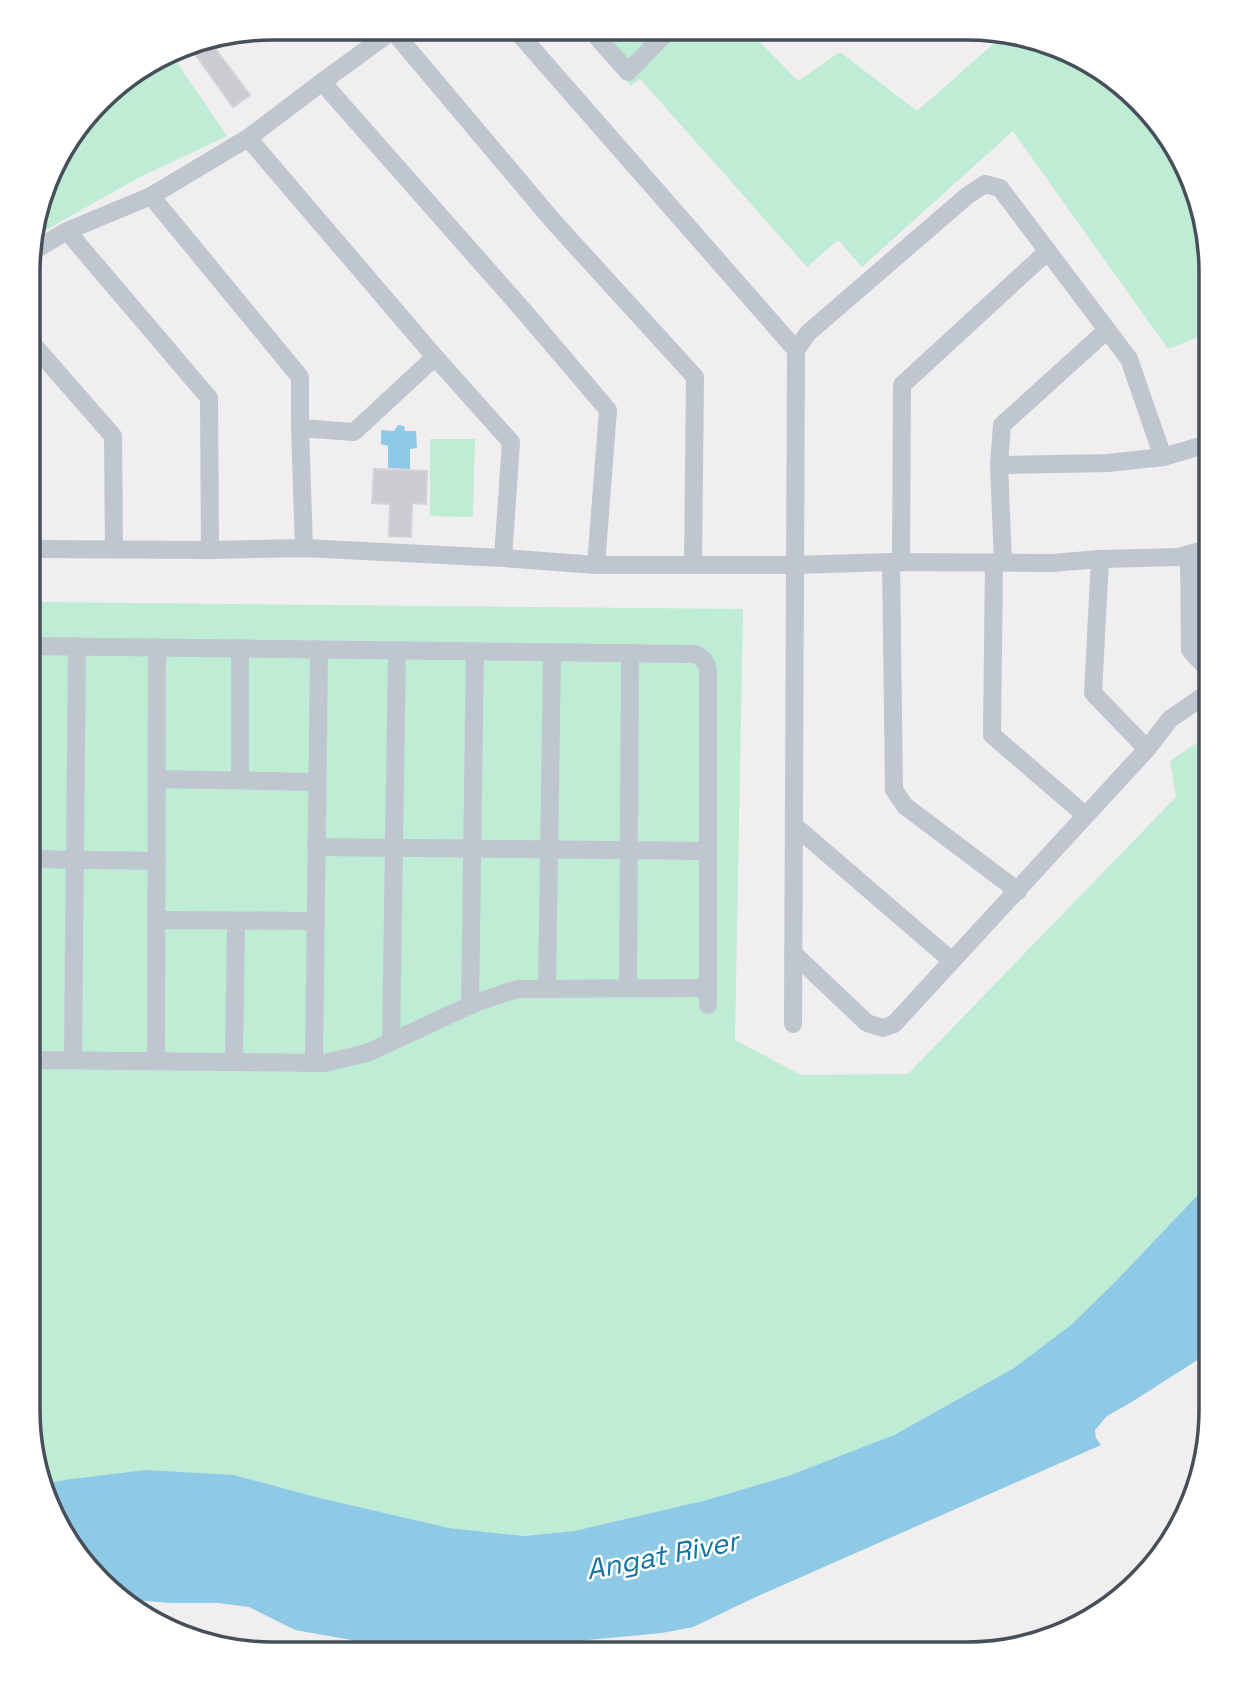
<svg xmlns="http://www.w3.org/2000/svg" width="1239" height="1682" font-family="'Space Grotesk',sans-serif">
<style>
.green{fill:#bfecd5}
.water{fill:#8ecae6}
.building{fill:#cbccd2;stroke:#d2d3d9;stroke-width:2}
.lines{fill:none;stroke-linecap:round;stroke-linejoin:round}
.minor{stroke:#bfc6cf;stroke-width:18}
.labels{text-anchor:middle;stroke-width:5;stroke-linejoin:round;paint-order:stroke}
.water-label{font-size:28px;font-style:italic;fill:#15739f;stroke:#fff}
.rim{fill:none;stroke:#474f5a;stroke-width:3.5}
</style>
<rect width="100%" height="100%" fill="#f0eeee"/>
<g class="green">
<path d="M582,29H747L798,81L840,52L917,111L1006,33L1103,69L1186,164L1211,272V332L1168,349L1013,131L862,267L838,240L807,267L640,79L631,86Z"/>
<path d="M171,54L227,136L138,178L30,239L60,150L111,88Z"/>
<path d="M430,439H475L473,517L430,516Z"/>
<path d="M29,602L743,609L735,1040L801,1075L908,1074L1176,797L1170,761L1211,733V1181L1117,1280L1072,1324L1014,1368L894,1435L788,1476L707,1500L574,1531L524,1536L449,1528L316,1497L234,1475L64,1480L45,1484L28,1410Z"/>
</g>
<g class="water">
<path d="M398,425L404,426L405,431H416L417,448L410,449V469L388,468V446L381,444V430L394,431Z"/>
<path d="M1211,1181L1210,1352L1130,1403L1107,1416L1095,1430L1096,1438L1101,1445L758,1596L693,1627L662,1633L545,1644L408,1650L295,1630L249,1607L218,1603H170L124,1599L53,1518L45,1484L64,1480L146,1470L234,1475L316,1497L449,1528L524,1536L574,1531L707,1500L788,1476L894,1435L1014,1368L1072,1324L1117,1280Z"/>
</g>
<g class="building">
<path d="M208,39L250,95L233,107L188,44L193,41Z"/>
<path d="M374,469L427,471L426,504L412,503L411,537L389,536L390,504L372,503Z"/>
</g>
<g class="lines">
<g class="minor">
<path d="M515,29L796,350"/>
<path d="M590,29L628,72L670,29"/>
<path d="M393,31L553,221L695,377L693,565"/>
<path d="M322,82L522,309L608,410L596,565"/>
<path d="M248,138L435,357L511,442L503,558"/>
<path d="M151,196L300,377V428L304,548"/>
<path d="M67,231L209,398L210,550"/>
<path d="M30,253L67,231L151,196L248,138L322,82L396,28"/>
<path d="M30,341L113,436L114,549"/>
<path d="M300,428L354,432L435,357"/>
<path d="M999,465L1108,463L1163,457L1211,443"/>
<path d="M30,549L210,550L304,548L503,558L596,565H794L891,562L1052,563L1100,559L1179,557L1211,548"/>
<path d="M1189,554L1190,650L1211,673"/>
<path d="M1100,559L1093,693L1147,749"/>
<path d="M891,562L894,790L905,806L1018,891"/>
<path d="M901,562L902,385L1048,251"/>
<path d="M994,562L992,735L1085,815"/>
<path d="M1003,562L999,465L1002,425L1107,330"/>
<path d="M29,646L695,654C704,658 707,662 708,671V1005"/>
<path d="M240,648V780"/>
<path d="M158,779L317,782"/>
<path d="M795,826L952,961"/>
<path d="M316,847L708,851"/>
<path d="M29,859L157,861"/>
<path d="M156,920L315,921"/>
<path d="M793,953L867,1023L883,1028L894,1024L1147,749L1170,719L1211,691"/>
<path d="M547,988L552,652"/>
<path d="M628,988L630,653"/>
<path d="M470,1005L475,652"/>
<path d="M793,1024L796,350L808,333L968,195L985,184L1000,188L1129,359L1163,457"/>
<path d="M391,1042L397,650"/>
<path d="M29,1060L324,1063L367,1053L475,1003L517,989L708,988"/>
<path d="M73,1060L77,646"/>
<path d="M156,1061L157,647"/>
<path d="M234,1062L236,921"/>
<path d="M314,1063L319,649"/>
</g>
</g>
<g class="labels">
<g class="water-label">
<text transform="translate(662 1555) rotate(-11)" y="10">Angat River</text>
</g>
</g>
<path d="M0 0H1239V1682H0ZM272 40H967A232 232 0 0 1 1199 272V1410A232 232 0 0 1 967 1642H272A232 232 0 0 1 40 1410V272A232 232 0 0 1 272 40Z" fill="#fff" fill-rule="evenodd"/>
<path class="rim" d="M272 40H967A232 232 0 0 1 1199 272V1410A232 232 0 0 1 967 1642H272A232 232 0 0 1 40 1410V272A232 232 0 0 1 272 40Z"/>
</svg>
